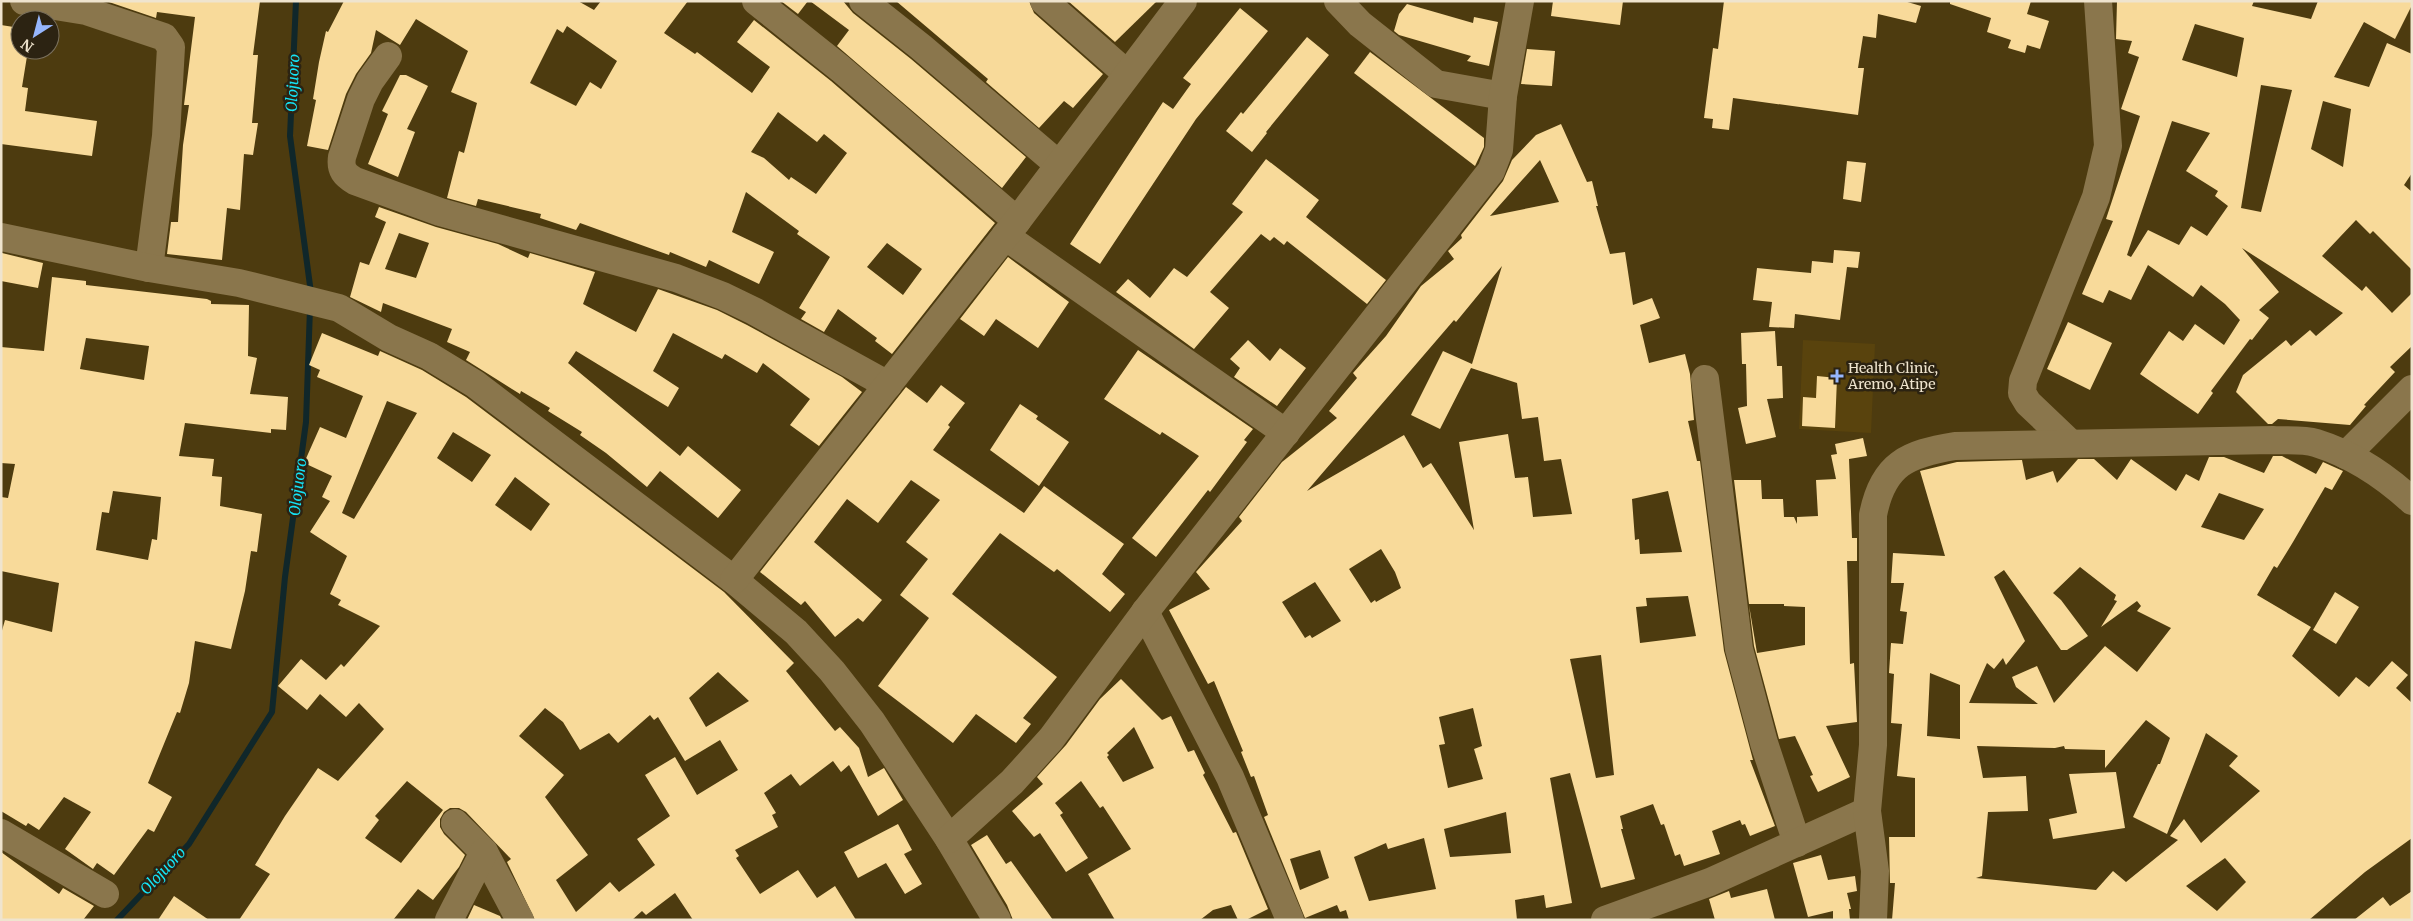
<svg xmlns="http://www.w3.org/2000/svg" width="2413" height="921" font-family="Merriweather,serif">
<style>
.built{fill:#59430d}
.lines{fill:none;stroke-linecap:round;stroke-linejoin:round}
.stream{stroke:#10272a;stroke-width:6}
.building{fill:#f8da9a;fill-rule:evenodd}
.minor{stroke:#8a764c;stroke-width:28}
.poi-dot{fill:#96b6fd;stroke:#2c2312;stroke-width:2}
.labels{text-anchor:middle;stroke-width:5;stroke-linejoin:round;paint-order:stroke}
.poi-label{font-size:14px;fill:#efe4ce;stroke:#2c2312;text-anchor:start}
.water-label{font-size:15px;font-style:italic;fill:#15e3f6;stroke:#2c2312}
</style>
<rect width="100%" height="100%" fill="#4d3b0f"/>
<path class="built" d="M1803,340L1875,344L1871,433L1799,429Z"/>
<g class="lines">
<g class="stream">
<path d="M296,1L290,136L311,293"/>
<path d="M117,920L189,844L272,712L285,577L306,422L310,308"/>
</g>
</g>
<g class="building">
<path d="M106,1H260L253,55H258L252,123H258L253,155L244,154L240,210L227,208L222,260L167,254L171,222H178L183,145L189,105H184L195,17L157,12L156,18Z"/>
<path d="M344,1H578L594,10L601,1H688L664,33L695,54L697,52L752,93L770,67L737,42L754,20L831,81L995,223L892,354L875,341L877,338L838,309L824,332L801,319L806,312L799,308L830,257L797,234L799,231L746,192L732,232L774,252L759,284L709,260L706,267L670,252L669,255L580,223L576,230L540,218L541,214L478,199L476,206L447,198L459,151L464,153L477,103L451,92L468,51L416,19L400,45L376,30L371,53L356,74L346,94L328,150L307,146L316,100L313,99L319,62L326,31L328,32ZM567,26L617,61L601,89L590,82L576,106L530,83L557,29L563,33ZM778,112L817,142L824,134L847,153L816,194L791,177L789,180L764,158L751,152ZM887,243L922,269L903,295L867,267Z"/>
<path d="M781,1H808L798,14Z"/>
<path d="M810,1H843L853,13L911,59L1026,157L1002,188L837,46L849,30Z"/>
<path d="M896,1H1029L1034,13L1103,74L1073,108L1064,101L1039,128L986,82L988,79Z"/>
<path d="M1068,1H1157L1115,42Z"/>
<path d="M1553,1H1623L1620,25L1551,16Z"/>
<path d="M1724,1H1904L1921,6L1916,23L1878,14L1876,38L1863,36L1858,68H1864L1858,115L1733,98L1729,130L1712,128L1713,119L1704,118L1713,48L1718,49Z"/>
<path d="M1950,1H2031L2027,14L2049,21L2040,49L2027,45L2025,53L2008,48L2011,40L1987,32L1991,18L1950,4Z"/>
<path d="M2117,1H2254L2252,6L2311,19L2318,1H2412V5L2395,39L2364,22L2334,77L2369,87L2387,43L2412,54V173L2404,185L2412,192V270L2373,231L2370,234L2356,220L2322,256L2362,291L2366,286L2392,313L2412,293V346L2390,367L2395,372L2364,405L2366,406L2350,425L2278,419L2272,424H2268L2236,392L2243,375L2286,340L2291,346L2310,330L2316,336L2343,313L2242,248L2279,292L2259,310L2269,318L2252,340L2250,339L2211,391L2213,393L2198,414L2140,374L2169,331L2183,341L2195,324L2224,345L2240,320L2225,304L2201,285L2193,297L2148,265L2131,300L2109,290L2103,303L2082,294L2113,221L2106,219L2140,116L2121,109L2139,57L2128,53L2132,41L2116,39ZM2195,24L2244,38L2237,77L2182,60ZM2261,85L2292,90L2261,212L2241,208ZM2323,101L2351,109L2343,167L2311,149ZM2172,121L2210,133L2186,171L2218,191L2215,196L2228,206L2207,236L2191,226L2179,245L2148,230L2131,257L2127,255Z"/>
<path d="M1407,4L1473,23L1474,17L1498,22L1489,66L1467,61L1471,56L1399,35L1394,31L1399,14Z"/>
<path d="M1240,8L1268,31L1196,119L1100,264L1070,244L1163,102L1173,109L1191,84L1183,78Z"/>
<path d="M1,25L20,28V50H28L22,87L28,88L25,111L97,121L92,156L1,144Z"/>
<path d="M1307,37L1329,55L1266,132L1267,133L1252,152L1226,131L1241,112L1243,114Z"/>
<path d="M1527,49L1555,51L1552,86L1521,84Z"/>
<path d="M1370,52L1484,138V147L1475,166L1354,73Z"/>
<path d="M400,75H406L428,86L407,129L415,132L398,177L368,164L388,114L382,111Z"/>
<path d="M1561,124L1587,182L1592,181L1598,206H1596L1610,254L1625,252L1633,305L1652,298L1660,318L1640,325L1649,363L1685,354L1690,374L1694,420L1688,421L1697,461H1700L1724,651L1753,760H1750L1775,826L1750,836L1745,824L1742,825L1740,820L1712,831L1720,854L1684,866L1680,854L1675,856L1664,824L1661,825L1653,804L1620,816L1623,829H1621L1635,879L1601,888L1570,773L1550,778L1572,903L1546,908L1544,895L1515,900L1517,920H1349L1346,910L1340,912L1337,905L1305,918L1264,817L1268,815L1254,776L1251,777L1241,752L1243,751L1214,681L1208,684L1169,610L1210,589L1196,572L1242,521L1239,517L1282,462L1337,418L1329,411L1357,378L1353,373L1386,336L1421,286L1454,259L1448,251L1462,238L1461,235L1503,181L1512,160L1536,135ZM1540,160L1559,202L1490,216L1523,179ZM1502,266L1472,364L1443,351L1411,415L1440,429L1471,368L1517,383L1522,419L1538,417L1544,461L1561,459L1572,514L1533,517L1528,477L1515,478L1508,434L1459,442L1474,530L1431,463L1423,468L1404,435L1307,491L1454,320L1456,322ZM1668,491L1682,552L1640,554L1639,539L1635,540L1632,499ZM1381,549L1395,572L1401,588L1376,602L1375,600L1371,603L1349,569ZM1315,582L1341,621L1312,638L1310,635L1305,638L1282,602ZM1688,596L1696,636L1640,643L1636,607L1647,606L1646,598ZM1601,655L1614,775L1596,778L1570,659ZM1473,708L1482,746L1474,749L1483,779L1448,788L1439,745L1445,744L1439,717ZM1506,812L1511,853L1450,857L1444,829ZM1424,838L1436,889L1369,901L1354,857L1386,843L1388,849ZM1320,850L1329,878L1300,890L1290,859Z"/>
<path d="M1266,159L1319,200L1306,217L1386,280L1367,304L1287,241L1284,245L1274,237L1270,241L1261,234L1210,292L1229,308L1194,349L1116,292L1128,279L1150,298L1174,268L1187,277L1243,212L1232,204Z"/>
<path d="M1847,161L1866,163L1861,202L1843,199Z"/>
<path d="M379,207L436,227L498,244L528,258L530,253L595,272L583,304L636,332L658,289L717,310L747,325L842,377L862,392L819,446L790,425L810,399L763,363L757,373L725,354L722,359L673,333L653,371L679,388L668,407L576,351L568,363L680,456L688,446L741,490L718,518L660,471L647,487L606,453L580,435L582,432L548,411L550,408L521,391L520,394L466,360L470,352L447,342L452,329L383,303L381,312L350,297L360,262L369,265L386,222L375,217ZM399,233L429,243L416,278L385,269Z"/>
<path d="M1834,250L1860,252L1858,268L1847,267L1840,320L1795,314L1794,328L1769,327L1772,302L1753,300L1757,268L1811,273L1812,261L1833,263Z"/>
<path d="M2,253L43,263L38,288L1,281Z"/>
<path d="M1008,257L1069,302L1038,348L996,319L984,336L960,319Z"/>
<path d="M52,277L86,281V285L207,299L211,301V304L249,305L248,356L257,358L250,394L288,397L286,430L271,429V433L185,423L179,456L214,459L212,476L222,477L220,506L262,514L257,552L251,551L245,591L231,649L195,641L189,683L180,713L177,712L148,783L172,797L154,832L148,829L114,875L97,863L93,869L65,849L91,812L64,797L39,830L28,823L26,826L1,811V634L5,620L52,632L59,583L1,571V497L8,498L15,464L1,463V347L44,351ZM86,338L149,346L144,380L80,369ZM113,491L161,497L157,540L152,539L148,560L96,550L102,512L109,513Z"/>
<path d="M2068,322L2112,343L2090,390L2047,369Z"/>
<path d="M1775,331L1777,366H1782L1783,398L1767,399L1776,437L1746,444L1738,408L1747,406L1746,364H1742L1741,333Z"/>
<path d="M322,333L378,356L380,351L422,370L466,397L724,592L794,663L786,671L835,731L840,727L859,748L868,777L884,768L903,800L878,816L849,765L841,772L833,761L800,786L791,774L764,793L776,813L772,815L778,827L735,850L739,856L736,858L760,894L798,870L817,898L835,886L856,920H693L675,893L646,915L642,911L632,920H535L507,862L511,859L466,812L459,808H450L444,812L440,819V827L444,834L465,855L459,867L433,900L418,889L393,920H239L270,874L255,865L285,816L318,768L338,781L384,729L359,703L346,717L320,694L307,710L278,686L301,659L326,680L341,664L344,667L380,626L338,605L341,600L330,594L347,556L310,532L330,501L322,497L332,476L304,463L320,427L346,438L363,396L317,377L320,370L309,365ZM387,401L417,413L354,519L342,513ZM453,432L491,455L472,482L437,458ZM515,477L550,504L531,531L495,505ZM718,672L749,701L706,727L689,698ZM545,708L563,722L580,750L609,733L618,743L650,715L654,720L658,717L685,761L720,740L738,770L697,795L675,757L645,775L670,816L637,839L655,865L619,892L610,882L576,912L556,880L588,855L545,797L564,775L519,736ZM407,781L443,810L401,863L365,838L379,820L375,816Z"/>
<path d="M1248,340L1270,361L1280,348L1306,368L1277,406L1234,377L1240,368L1230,359Z"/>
<path d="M1138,350L1253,429L1244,440L1247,442L1210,492L1208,490L1156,557L1132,538L1199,456L1162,432L1160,435L1104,399Z"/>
<path d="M1817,376L1837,378L1835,428L1802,426L1803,397L1816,398Z"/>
<path d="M941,385L965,403L948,425L950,427L933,450L1024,513L1044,486L1124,544L1102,574L1125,594L1110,612L1057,569L1054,572L1000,533L952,594L1057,677L1023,718L1031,724L1016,743L976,714L953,743L878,686L929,618L900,595L928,559L906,542L940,500L911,480L878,523L847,499L814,542L882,600L863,622L858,618L835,637L805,601L801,605L760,572L906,387L927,403Z"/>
<path d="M1020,404L1038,416L1036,419L1069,442L1039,486L990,450Z"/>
<path d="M1863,438L1867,456L1849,459L1852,538H1857V561H1847L1850,664L1854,663L1857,722L1826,726L1850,777L1818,792L1810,776L1813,775L1795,736L1779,739L1754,646L1749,605L1757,653L1805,645V607L1784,606V604H1749L1734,480H1761L1762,499H1783L1784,517H1794L1797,524V517L1818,516L1816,480L1836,479L1831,455L1837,454L1835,444Z"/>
<path d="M2273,456H2282L2316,474L2323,462L2343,471L2332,490L2325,487L2293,542L2277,568L2274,566L2257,595L2311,627L2292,656L2339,697L2356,677L2369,687L2392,661L2408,675L2396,688L2412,703V838L2365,872L2309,920H1892L1895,883H1890L1889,837H1915V778L1897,776L1902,724L1891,723L1894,674L1889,673L1891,643L1903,644L1907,612L1900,611L1904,583H1891L1893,553L1945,556L1920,471L1957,462L2022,460L2026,480L2053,471L2057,483L2078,459H2094L2117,480L2131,459L2176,491L2186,474L2199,481L2209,457H2224L2264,473ZM2219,493L2264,509L2244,540L2201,527ZM2080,567L2116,595L2114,600L2117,601L2101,627L2137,601L2141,606L2137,611L2171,628L2137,672L2105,646L2054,703L2037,666L2012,677L2016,687L2038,704L1969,703L1987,663L1994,669L2003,658L2006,665L2025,641L1994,577L2004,570L2061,650H2067L2088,636L2061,600L2053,593ZM1930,673L1960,685V739L1927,736ZM2146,720L2170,738L2160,764H2158L2133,817L2167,834L2206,733L2238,756L2229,766L2260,791L2201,843L2184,819L2170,836L2178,840L2126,882L2113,871L2096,890L1976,878L1982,876L1988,812L2028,811L2026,776L1983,778L1977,746L2055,748L2064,746L2065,749L2105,750V768ZM2225,858L2246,882L2217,911L2186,886Z"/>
<path d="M2335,592L2359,607L2336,644L2313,630Z"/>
<path d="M1121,679L1162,720L1171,716L1188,752L1194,750L1205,773L1203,775L1233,833L1236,832L1268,909L1246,920H1238L1231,905L1213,910L1200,920H1115L1088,874L1131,849L1103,806L1100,808L1081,781L1055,803L1063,813L1060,815L1088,858L1066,872L1040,833L1034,837L1012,811L1043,784L1037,777L1066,745L1100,699ZM1134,727L1154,768L1123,782L1107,757L1109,755L1107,753Z"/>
<path d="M2116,772L2125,828L2053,839L2049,819L2077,813L2069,774Z"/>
<path d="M898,824L912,850L904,854L922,884L905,894L886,863L858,878L844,852Z"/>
<path d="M987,835L1006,864L1011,861L1053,920H1013L1007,905L971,845Z"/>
<path d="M1,852L59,894L63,888L94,906L83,920H1Z"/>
<path d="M1821,855L1828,880L1855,876L1857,891L1847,893L1851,909H1849L1850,920H1833V911L1808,917L1793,863Z"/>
<path d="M1767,889L1775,920H1715L1709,899L1729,891L1731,898Z"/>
<path d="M2412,891V920H2354L2383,897L2390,906Z"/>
<path d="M174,896L209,920H158Z"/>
<path d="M474,905L500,916L502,920H467Z"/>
</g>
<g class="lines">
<g class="minor">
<path d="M24,1L86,11L164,37L171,47L166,136L149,268"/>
<path d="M756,1L841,69L1017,221"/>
<path d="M863,1L921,47L1059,165"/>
<path d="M1044,1L1127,74"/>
<path d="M1338,1L1360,24L1436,84L1503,96"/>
<path d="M388,56L370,81L361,99L342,157C340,170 345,175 355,181L440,212L676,278L723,296L754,311L888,385"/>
<path d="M1005,236L1286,433"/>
<path d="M1,237L149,268L239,283L339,308L389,338L429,356L475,384L734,580L796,632L832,671L872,722L949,839L997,920"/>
<path d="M1705,379L1739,649L1764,743L1797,843"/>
<path d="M2070,443L2028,403L2022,393L2023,381L2096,197L2108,146L2098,1"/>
<path d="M2346,455L2412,389"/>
<path d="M734,580L1017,221L1183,1"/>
<path d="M1145,612L1230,777L1290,920"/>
<path d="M455,823L484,852L520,920"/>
<path d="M1,833L105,894"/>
<path d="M949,839L1012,782L1051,739L1145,612L1491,171L1499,150L1503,96L1520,1"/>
<path d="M449,920L484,852"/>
<path d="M1605,920L1710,882L1867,811"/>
<path d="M1873,920L1875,871L1867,811L1873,745V515C1883,464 1907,454 1955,446L2273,440C2287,441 2303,439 2316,443C2351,454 2385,476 2412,501"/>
</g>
</g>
<path class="poi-dot" d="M1834.5 368.5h5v5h5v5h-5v5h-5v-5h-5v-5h5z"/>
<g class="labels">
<g class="poi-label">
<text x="1848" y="373">Health Clinic,<tspan x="1848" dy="16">Aremo, Atipe</tspan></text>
</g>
<g class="water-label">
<text transform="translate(293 83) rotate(-87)" y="5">Olojuoro</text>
<text transform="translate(298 487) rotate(-83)" y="5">Olojuoro</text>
<text transform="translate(163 871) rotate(-47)" y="5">Olojuoro</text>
</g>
</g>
<rect width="2413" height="921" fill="none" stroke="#efe4ce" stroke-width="5"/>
<g transform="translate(35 35) rotate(216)"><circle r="24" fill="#2c2312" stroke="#7a705d"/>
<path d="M0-4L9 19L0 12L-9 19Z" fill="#96b6fd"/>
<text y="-8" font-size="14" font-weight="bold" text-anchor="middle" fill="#efe4ce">N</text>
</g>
</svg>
